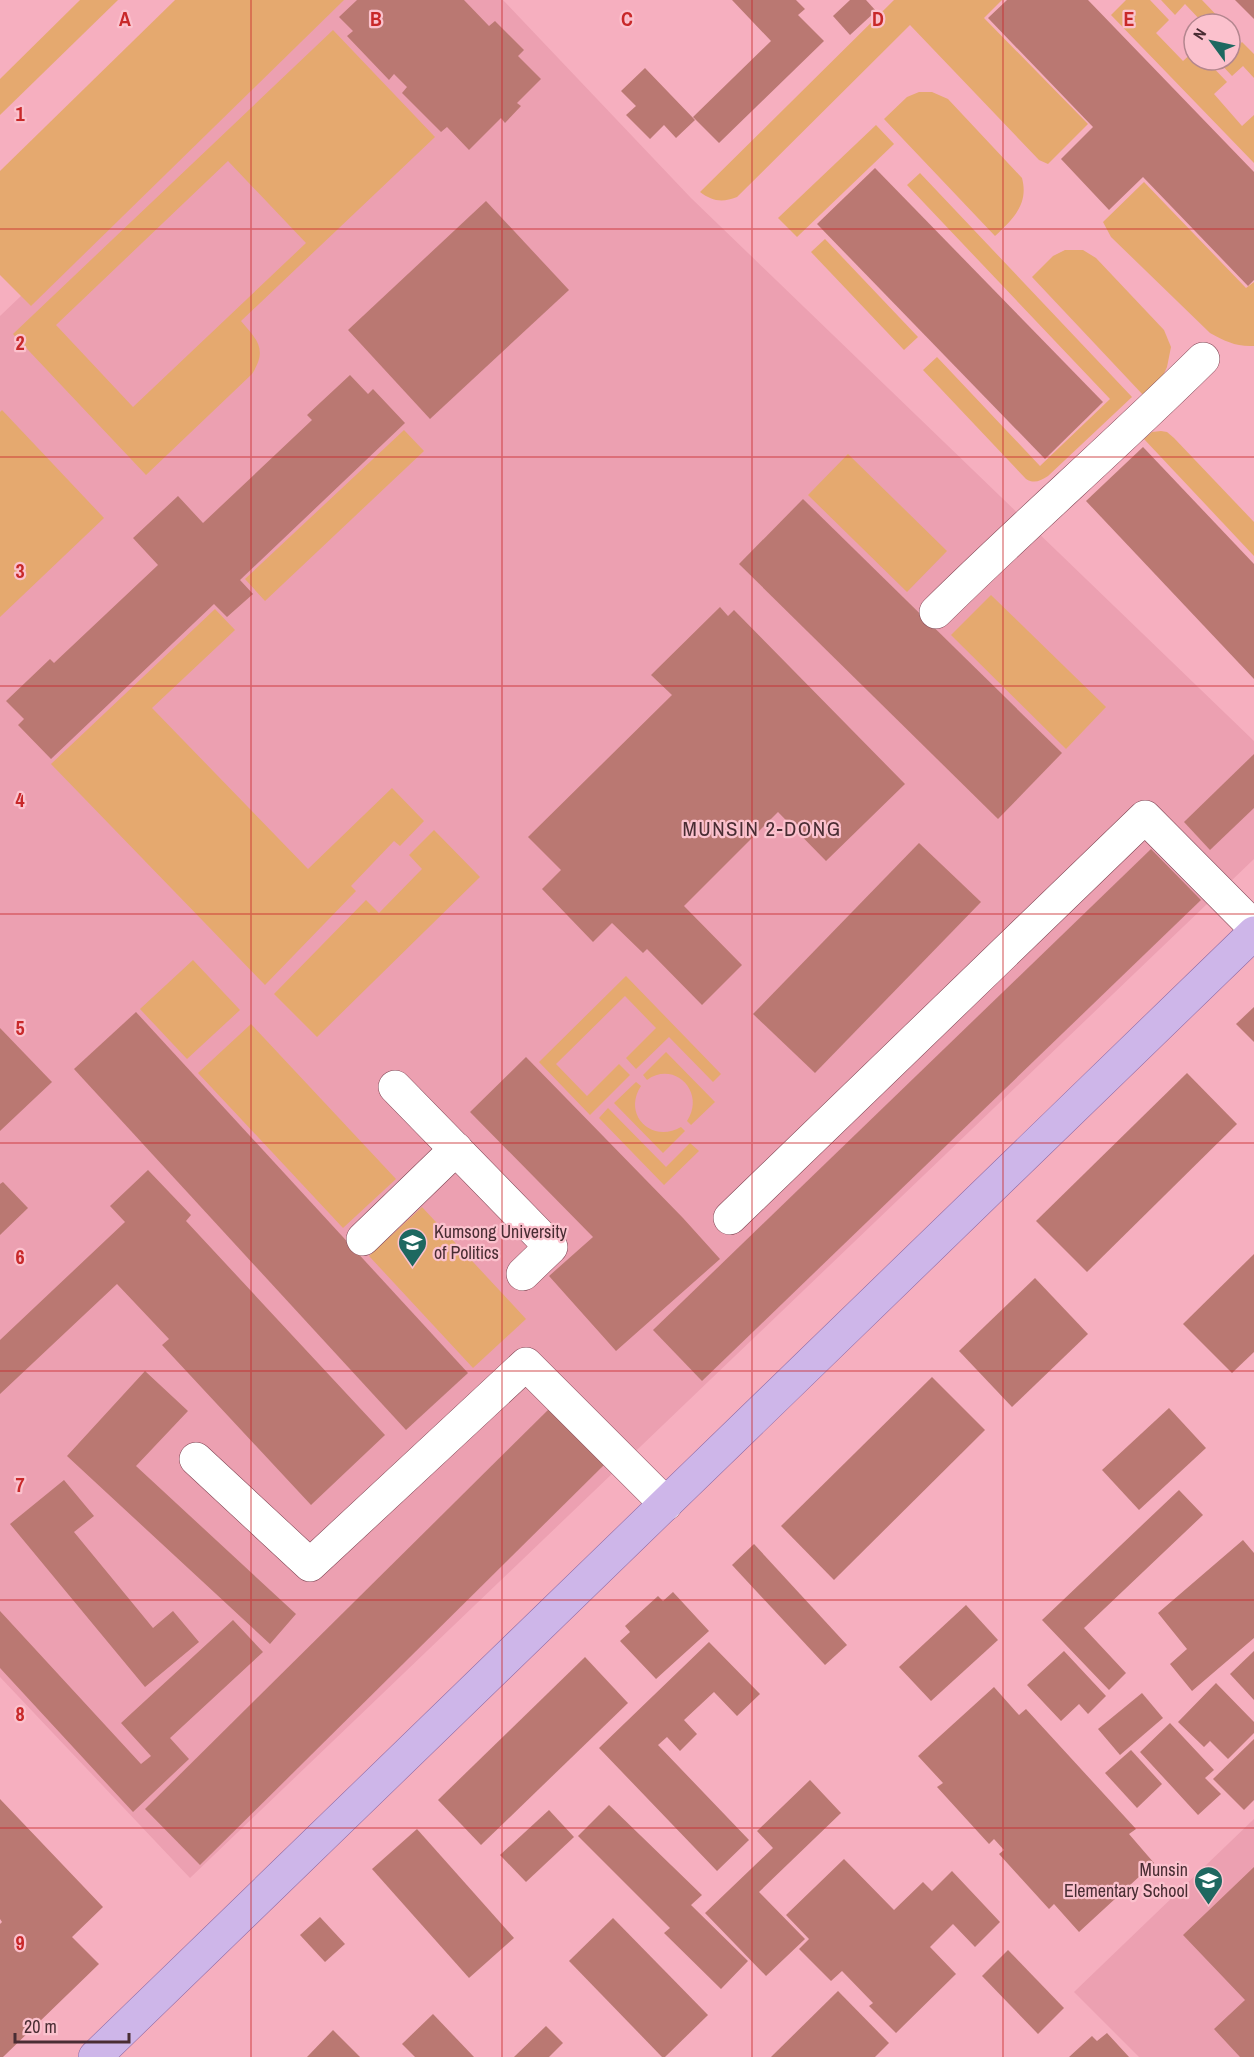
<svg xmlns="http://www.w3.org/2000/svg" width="1254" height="2057" font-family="'Archivo Narrow',sans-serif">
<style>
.built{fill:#eca0b1}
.green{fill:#e5a96f;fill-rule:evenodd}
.building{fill:#ba7872}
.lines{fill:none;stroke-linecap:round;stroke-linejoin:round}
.minor-casing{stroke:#7f4352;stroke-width:34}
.major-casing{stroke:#8a66a0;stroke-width:34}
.minor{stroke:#fff;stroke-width:33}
.major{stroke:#ceb6e9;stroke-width:33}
.grid{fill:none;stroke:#c82829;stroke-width:1.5;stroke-opacity:0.55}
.labels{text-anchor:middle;stroke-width:4.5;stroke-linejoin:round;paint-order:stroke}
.poi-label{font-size:18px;fill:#492d33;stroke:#fbc1cd;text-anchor:start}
.quarter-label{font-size:21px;letter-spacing:1.5px;fill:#492d33;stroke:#fbc1cd}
.grid-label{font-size:20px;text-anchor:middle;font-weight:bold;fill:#c82829;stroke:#fbc1cd;stroke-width:4.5;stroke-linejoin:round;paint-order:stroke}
</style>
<rect width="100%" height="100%" fill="#f6afbf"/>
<g class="built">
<path d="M331,0H503L691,198L1254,741V859L190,1878L0,1677V316Z"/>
<path d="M1254,1819V2057H1139L1074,1992Z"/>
</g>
<g class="green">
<path d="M80,0H118L0,115V79Z"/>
<path d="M175,0H344L31,306L0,275V171Z"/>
<path d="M894,0H1002L984,18L1088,124L1048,164L1039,160L910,25L737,197C722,203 712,201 700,192Z"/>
<path d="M1126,0H1150L1169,20L1156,33L1183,61L1194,51V60H1206L1227,82L1214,94L1242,126L1254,115V163L1111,15Z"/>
<path d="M1161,0H1202L1225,24H1204L1185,4L1175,15Z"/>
<path d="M333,30L435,137L241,321C257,340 268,349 252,374L146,475L13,334ZM228,161L306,243L133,407L56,325Z"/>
<path d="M1242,42L1254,54V78L1243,66L1232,76L1220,63L1223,60H1230V53Z"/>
<path d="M919,92H932L948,99L1022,178C1029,204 1013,219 995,236L884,119L907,97Z"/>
<path d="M876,125L894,144L797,237L778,218Z"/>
<path d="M920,173L1132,397L1048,476C1040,481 1034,484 1026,479L923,370L937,357L1040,466L1110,399L907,185Z"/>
<path d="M1144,182L1246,288L1254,282V346C1236,347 1225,341 1210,333L1111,237L1103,222Z"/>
<path d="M825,239L918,337L904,350L811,252Z"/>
<path d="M1065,250H1083L1096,258L1164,330L1171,347L1167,367L1160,382L1144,396L1032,277L1053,256Z"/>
<path d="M2,410L104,518L0,617V412Z"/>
<path d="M404,430L424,451L265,601L245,579Z"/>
<path d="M1161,431L1167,432L1174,438L1254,522V556L1144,439L1152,432Z"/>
<path d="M848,454L947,551L907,592L808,495Z"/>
<path d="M991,595L1106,707L1066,749L951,635Z"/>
<path d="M215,609L235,630L152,708L308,869L392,788L424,821L400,846L394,841L351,886L356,891L265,985L51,764Z"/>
<path d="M434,830L480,877L317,1037L274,994L366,900L379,913L422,869L409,855Z"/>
<path d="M193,960L240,1010L187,1059L140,1009Z"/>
<path d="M626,976L721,1074L713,1082L669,1037L636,1069L626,1058L656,1028L625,996L556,1064L587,1096L619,1064L630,1075L590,1115L539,1062Z"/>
<path d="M251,1024L396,1179L343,1228L198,1073Z"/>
<path d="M666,1052L715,1102L691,1125L687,1121C706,1093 675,1060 647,1080L643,1075Z"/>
<path d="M636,1082L641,1086C622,1115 652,1144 681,1127L685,1131L663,1153L614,1103Z"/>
<path d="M608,1108L666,1167L690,1143L699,1151L664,1185L599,1118Z"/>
<path d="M422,1207L526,1319L473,1368L369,1256Z"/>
</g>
<g class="building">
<path d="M357,0H464L489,26L495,21L524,50L518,56L541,79L517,103L521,106L505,123L501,118L469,150L447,127L441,132L402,93L407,87L394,74L389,80L347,36L353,31L339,17Z"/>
<path d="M732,0H796L805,9L798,15L824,41L719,143L693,117L771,41Z"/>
<path d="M850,0H866L876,11L850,35L833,16Z"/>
<path d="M1007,0H1088L1254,172V280L1248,286L1143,177L1109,210L1061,159L1093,127L988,18Z"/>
<path d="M1235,0H1254V19Z"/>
<path d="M645,68L695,120L676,138L664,125L650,139L626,115L636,106L621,91Z"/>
<path d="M875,168L1103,402L1045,459L817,224Z"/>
<path d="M486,201L569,290L430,419L348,330Z"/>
<path d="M350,375L368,394L373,389L405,423L240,580L253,594L227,617L214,604L51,759L18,725L24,719L6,701L50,659L54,663L158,565L133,538L178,496L203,523L312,420L307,415Z"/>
<path d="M1143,447L1254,564V679L1086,501Z"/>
<path d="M803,499L1062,753L998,819L739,564Z"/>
<path d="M720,607L728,616L734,610L905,784L826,861L778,812L684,906L742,965L702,1005L647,949L643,953L612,923L593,942L542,889L561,870L528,837L672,695L651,675Z"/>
<path d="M1254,754V808L1210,850L1184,822Z"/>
<path d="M919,843L981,902L815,1073L753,1014Z"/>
<path d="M1151,849L1201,900L702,1381L653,1330Z"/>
<path d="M1254,1007V1042L1236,1024Z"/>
<path d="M136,1012L468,1373L406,1430L74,1069Z"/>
<path d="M0,1028L52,1082L0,1131Z"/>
<path d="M526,1057L683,1218L720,1259L616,1351L549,1276L593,1237L470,1112Z"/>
<path d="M1187,1073L1237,1124L1087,1272L1036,1221Z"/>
<path d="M148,1170L191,1215L186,1221L385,1435L311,1505L162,1345L169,1339L117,1284L0,1394V1340L125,1222L110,1206Z"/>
<path d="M3,1182L28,1208L0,1235V1184Z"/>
<path d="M1254,1254V1352L1232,1373L1183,1324Z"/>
<path d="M1035,1278L1088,1334L1012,1407L959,1351Z"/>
<path d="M145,1371L188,1411L136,1466L296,1614L270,1644L67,1456Z"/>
<path d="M932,1377L985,1430L834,1580L781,1526Z"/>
<path d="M550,1408L605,1464L200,1865L145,1809Z"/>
<path d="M1169,1408L1206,1448L1139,1510L1102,1470Z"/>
<path d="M64,1480L94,1516L74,1532L153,1628L173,1611L199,1642L145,1687L10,1524Z"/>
<path d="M1179,1490L1203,1515L1084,1628L1126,1673L1109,1690L1042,1620Z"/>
<path d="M1243,1540L1254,1553V1638L1192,1691L1170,1664L1187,1649L1158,1613Z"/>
<path d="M754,1544L847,1645L825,1665L732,1565Z"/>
<path d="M673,1592L709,1631L656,1679L620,1641L630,1632L625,1626L658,1596L663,1601Z"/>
<path d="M966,1605L998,1640L931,1701L899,1667Z"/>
<path d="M0,1611L141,1764L151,1756L121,1723L233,1620L263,1652L170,1738L189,1759L133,1812L0,1668Z"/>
<path d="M709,1642L760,1694L737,1716L714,1692L684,1720L697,1734L680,1751L667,1737L658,1745L749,1840L717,1871L599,1748Z"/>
<path d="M1064,1651L1106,1696L1088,1714L1079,1704L1061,1721L1027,1685Z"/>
<path d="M1254,1651V1700L1230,1674Z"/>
<path d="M585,1657L628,1703L481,1845L438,1800Z"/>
<path d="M1216,1683L1254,1722V1733L1228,1759L1210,1741L1204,1747L1178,1722Z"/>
<path d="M994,1687L1019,1715L1026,1709L1136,1829L1129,1834L1154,1863L1079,1932L1054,1904L1049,1909L999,1854L1004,1850L994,1839L989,1844L937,1787L943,1783L918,1756Z"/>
<path d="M1142,1693L1163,1718L1120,1755L1098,1729Z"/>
<path d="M1170,1723L1214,1770L1205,1778L1221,1794L1198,1815L1140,1752Z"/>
<path d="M1254,1739V1800L1244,1810L1213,1779Z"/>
<path d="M1131,1750L1162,1784L1137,1808L1105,1773Z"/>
<path d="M810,1780L841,1813L759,1892L805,1939L766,1976L705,1913L773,1848L757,1831Z"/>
<path d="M0,1799L103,1907L72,1937L99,1964L3,2057H0V1924L2,1922L0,1919Z"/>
<path d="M609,1805L702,1895L691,1905L748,1961L721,1989L664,1933L670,1928L578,1836Z"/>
<path d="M549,1810L574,1837L526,1882L500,1855Z"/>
<path d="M417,1829L514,1938L469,1978L372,1869Z"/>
<path d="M844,1859L894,1910L923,1882L932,1891L952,1871L1000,1922L975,1947L953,1924L930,1947L956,1974L896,2033L869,2006L873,2003L842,1971L831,1981L799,1949L809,1939L786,1915Z"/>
<path d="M1254,1867V2057H1240L1214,2029L1245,2000L1183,1935Z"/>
<path d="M320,1917L345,1944L325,1962L300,1935Z"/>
<path d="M613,1918L708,2015L665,2057H662L569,1961Z"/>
<path d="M1008,1950L1064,2008L1038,2034L982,1976Z"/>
<path d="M838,1991L889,2043L875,2057H771Z"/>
<path d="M433,2014L474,2057H415L402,2044Z"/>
<path d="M546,2026L563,2043L549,2057H514Z"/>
<path d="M333,2030L360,2057H307Z"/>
<path d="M1107,2033L1129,2057H1069L1092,2036L1097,2041Z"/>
</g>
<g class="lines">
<defs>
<g id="minor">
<path d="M936,612C1023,526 1116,445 1203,359"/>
<path d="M395,1087L551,1247L523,1274"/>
<path d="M730,1218L1145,817L1254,927"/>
<path d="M363,1239L456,1149"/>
<path d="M196,1459L310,1565L526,1364L666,1504"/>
</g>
<path id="major" d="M95,2057L1254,933"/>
</defs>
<use href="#minor" class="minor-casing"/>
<use href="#major" class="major-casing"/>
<use href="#minor" class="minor"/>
<use href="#major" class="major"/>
</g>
<path class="grid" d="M251,0V2057M502,0V2057M752,0V2057M1003,0V2057M0,229H1254M0,457H1254M0,686H1254M0,914H1254M0,1143H1254M0,1371H1254M0,1600H1254M0,1828H1254"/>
<defs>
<symbol id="university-pin" viewBox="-11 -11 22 30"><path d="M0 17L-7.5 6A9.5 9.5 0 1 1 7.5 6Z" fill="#1e6860" stroke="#fbc1cd"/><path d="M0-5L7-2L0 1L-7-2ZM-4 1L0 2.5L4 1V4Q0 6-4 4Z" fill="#fff"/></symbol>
<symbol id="school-pin" viewBox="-11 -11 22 30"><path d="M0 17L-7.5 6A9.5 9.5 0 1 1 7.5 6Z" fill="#1e6860" stroke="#fbc1cd"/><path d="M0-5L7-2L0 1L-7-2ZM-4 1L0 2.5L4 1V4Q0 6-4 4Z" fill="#fff"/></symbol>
</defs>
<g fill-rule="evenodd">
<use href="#university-pin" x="396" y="1226" width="33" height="45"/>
<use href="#school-pin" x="1192" y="1864" width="33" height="45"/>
</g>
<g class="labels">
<g class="poi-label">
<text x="434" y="1238">Kumsong University<tspan x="434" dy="21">of Politics</tspan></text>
<text x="1188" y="1876" text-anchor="end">Munsin<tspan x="1188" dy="21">Elementary School</tspan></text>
</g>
<g class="quarter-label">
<text x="762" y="836">MUNSIN 2-DONG</text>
</g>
</g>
<g class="grid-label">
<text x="125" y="26">A</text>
<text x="376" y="26">B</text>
<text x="627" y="26">C</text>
<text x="878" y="26">D</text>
<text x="1129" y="26">E</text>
<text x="20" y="121">1</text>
<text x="20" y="350">2</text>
<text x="20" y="578">3</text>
<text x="20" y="807">4</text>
<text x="20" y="1035">5</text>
<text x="20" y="1264">6</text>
<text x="20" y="1492">7</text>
<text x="20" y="1721">8</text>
<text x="20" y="1950">9</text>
</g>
<g transform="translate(1212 42) rotate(303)"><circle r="28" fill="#fbc1cd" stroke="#b4868f" stroke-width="1.5"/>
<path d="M0-4.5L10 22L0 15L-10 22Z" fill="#1e6860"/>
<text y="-9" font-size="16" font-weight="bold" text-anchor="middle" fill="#492d33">N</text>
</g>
<path d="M15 2033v9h114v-9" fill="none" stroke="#492d33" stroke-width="3"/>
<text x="24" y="2033" font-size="18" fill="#492d33" stroke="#fbc1cd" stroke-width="4.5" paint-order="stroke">20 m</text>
</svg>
